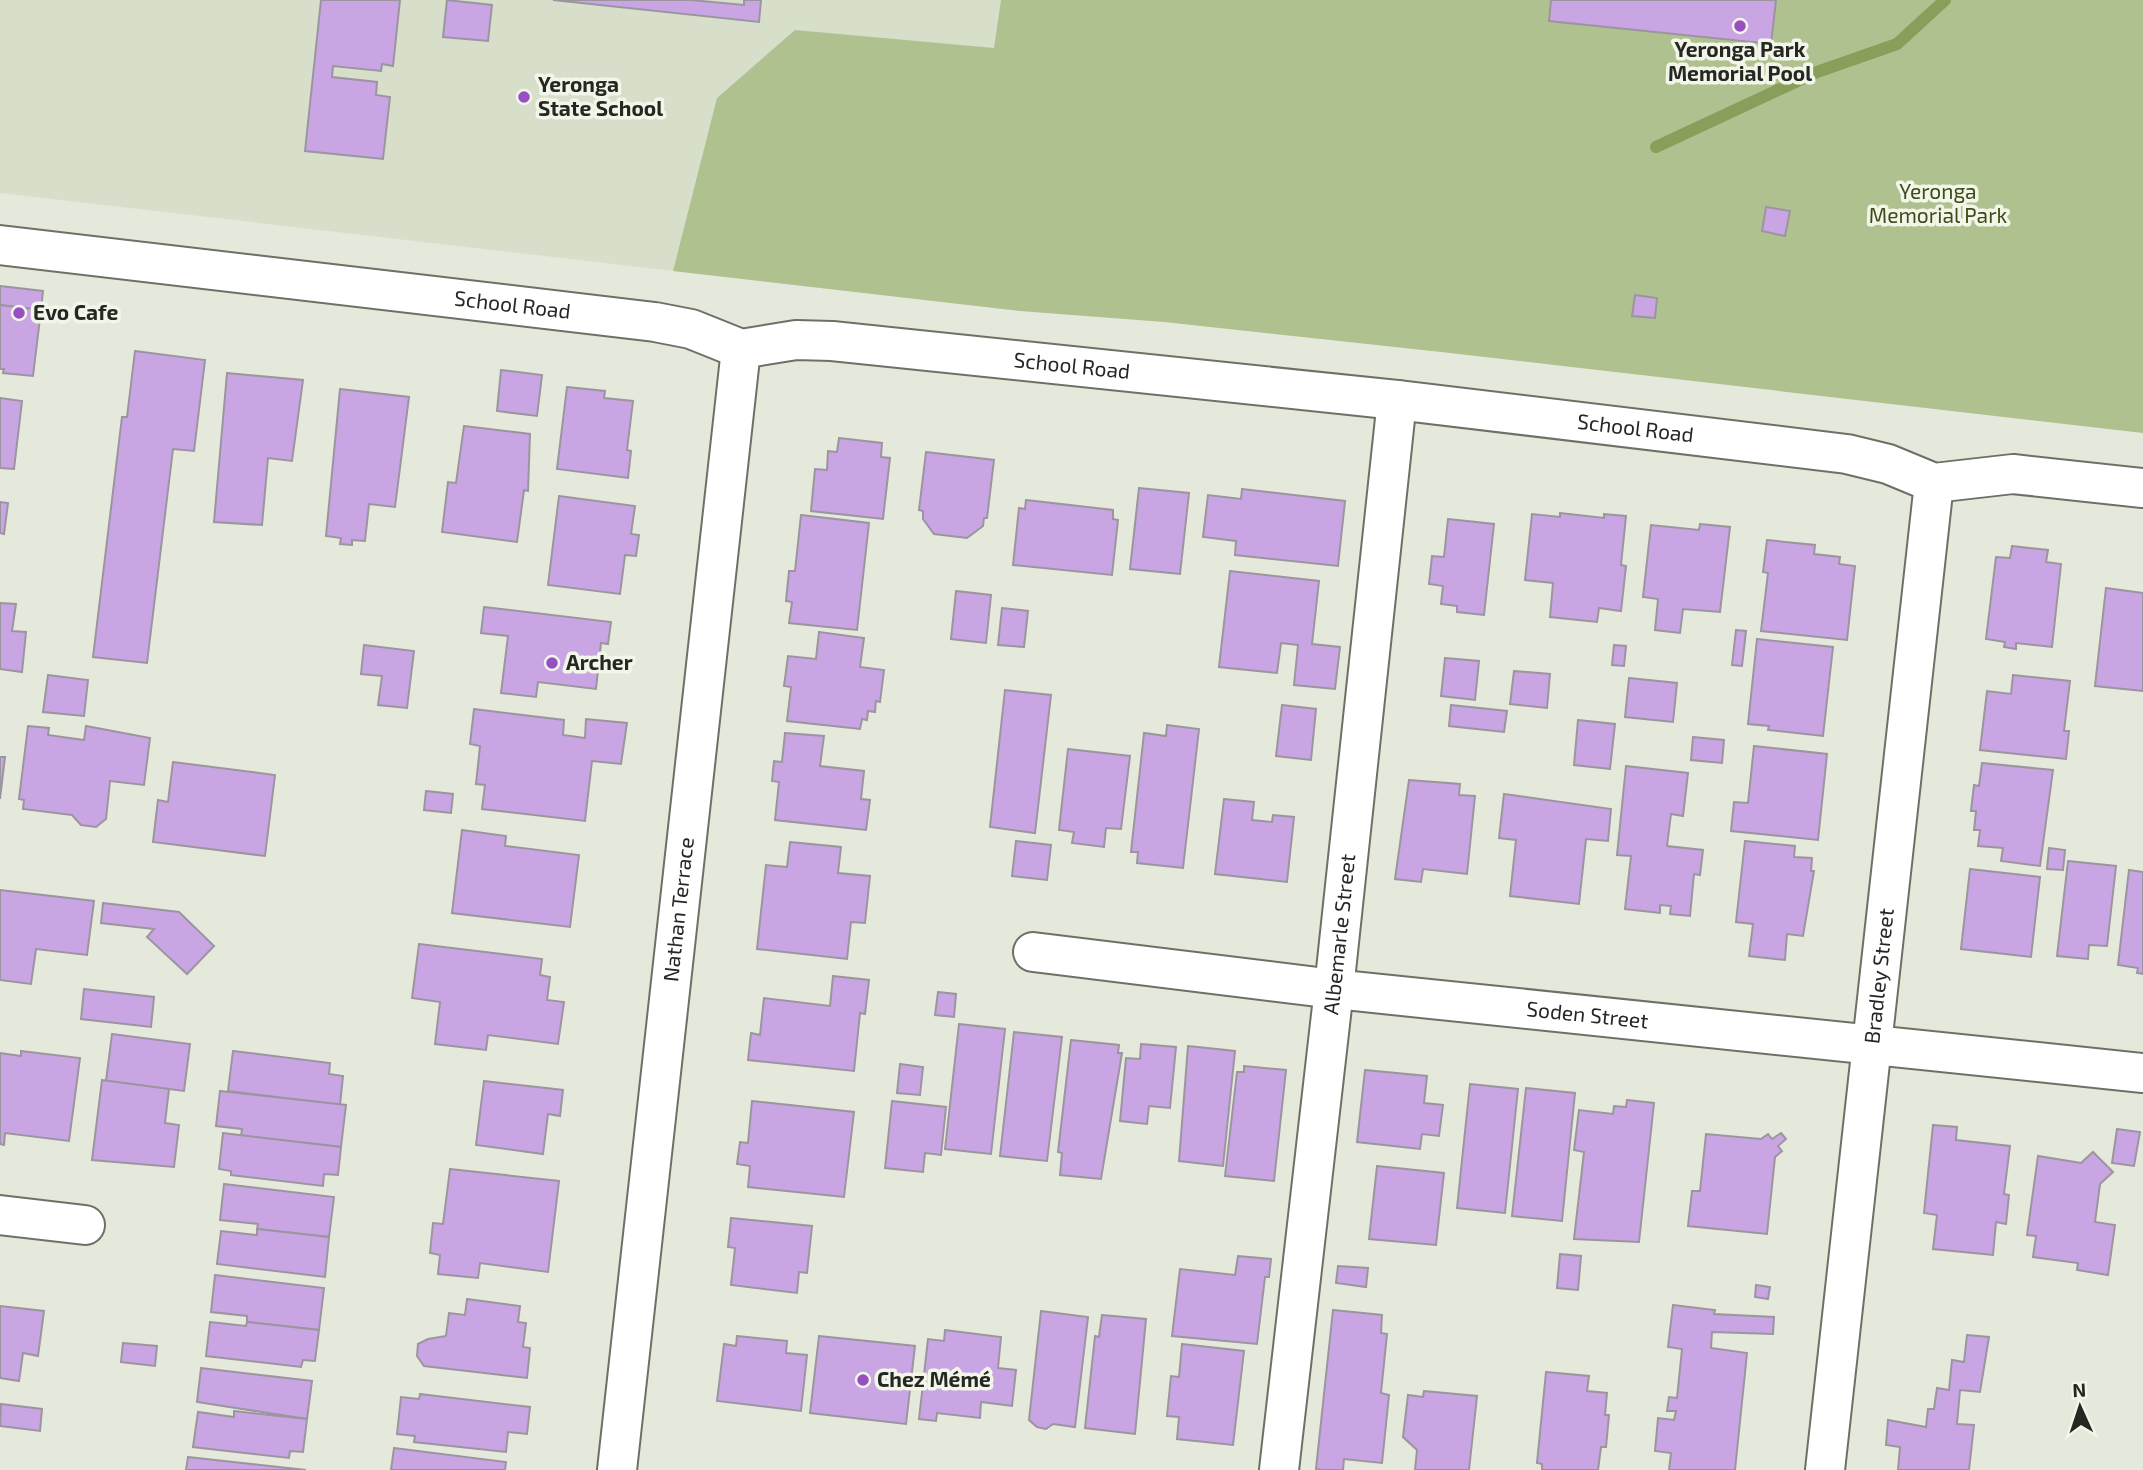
<svg xmlns="http://www.w3.org/2000/svg" width="2143" height="1470" font-family="'Exo 2',sans-serif">
<style>
.built{fill:#d7dfcb}
.green{fill:#b0c190}
.lines{fill:none;stroke-linecap:round;stroke-linejoin:round}
.stream{stroke:#889e5b;stroke-width:12}
.building{fill:#caa5e3;stroke:#9b95a0;stroke-width:2}
.minor-casing{stroke:#6d7165;stroke-width:42}
.minor{stroke:#fff;stroke-width:38}
.poi-dot{fill:#984fc2;stroke:#f1f6e8;stroke-width:2.5}
.labels{text-anchor:middle;stroke-width:7;stroke-linejoin:round;paint-order:stroke}
.poi-label{font-size:21px;font-weight:bold;fill:#252722;stroke:#f1f6e8;text-anchor:start}
.park-label{font-size:21px;fill:#3d4b1a;stroke:#f1f6e8}
.street-label{font-size:21px;fill:#252722;stroke:#f1f6e8}
</style>
<rect width="100%" height="100%" fill="#e4e9db"/>
<path class="built" d="M0,0H1060L1020,311L0,193Z"/>
<path class="green" d="M1001,0H2143V433L1441,352L1164,322L1020,311L673,271L717,98L795,30L994,48Z"/>
<g class="lines">
<path class="stream" d="M1656,147L1817,72L1897,44L1945,0"/>
</g>
<g class="building">
<path d="M321,0H400L393,66L382,64L381,71L333,66L332,77L377,82L376,95L390,97L383,159L305,151Z"/>
<path d="M447,0L492,5L488,41L443,37Z"/>
<path d="M553,0H691L744,5V0H761L759,22Z"/>
<path d="M1551,0H1776L1771,44L1549,21Z"/>
<path d="M1766,207L1790,211L1785,236L1762,231Z"/>
<path d="M0,286L43,291L41,310L0,305Z"/>
<path d="M1635,295L1657,298L1655,318L1632,316Z"/>
<path d="M0,305L41,310L33,376L3,373L4,369H0Z"/>
<path d="M135,351L205,360L194,451L173,449L147,663L93,657L122,417H127Z"/>
<path d="M501,370L542,375L537,416L497,411Z"/>
<path d="M227,373L303,380L292,461L268,458L262,525L214,522Z"/>
<path d="M567,387L605,391L604,398L633,401L627,450L631,451L628,478L557,469Z"/>
<path d="M340,389L409,397L395,507L369,504L365,541L352,540V545L340,544L341,538L326,536Z"/>
<path d="M0,398L22,401L14,469L0,468Z"/>
<path d="M464,426L530,434L528,491L524,490L517,542L442,532L448,482L456,483Z"/>
<path d="M839,438L882,443L881,457L890,458L883,519L811,511L815,469L827,470L828,451L837,452Z"/>
<path d="M926,452L994,460L987,518H984L983,526L967,538L934,534L923,519V511L919,510Z"/>
<path d="M1139,488L1189,493L1180,574L1130,569Z"/>
<path d="M1242,489L1345,501L1338,566L1235,555L1236,541L1203,537L1208,495L1241,499Z"/>
<path d="M559,496L635,506L631,534L639,535L636,556L625,555L620,594L548,585Z"/>
<path d="M1026,500L1113,510V519L1118,520L1112,575L1013,565L1019,508L1025,509Z"/>
<path d="M0,502L8,503L4,534L0,533Z"/>
<path d="M1560,513L1604,518V514L1626,516L1621,565L1626,566L1621,611L1599,608L1597,622L1550,617L1553,583L1525,580L1532,514L1560,517Z"/>
<path d="M801,515L869,523L857,630L789,623L792,602L786,601L789,571H795Z"/>
<path d="M1448,519L1494,524L1484,615L1457,612V606L1441,604L1443,586L1429,584L1432,556L1444,557Z"/>
<path d="M1700,524L1730,527L1720,612L1683,609L1680,633L1655,630L1658,599L1643,597L1651,525L1699,530Z"/>
<path d="M1767,540L1815,545L1814,554L1840,557L1839,564L1855,566L1847,640L1761,631L1768,573L1763,572Z"/>
<path d="M2012,546L2048,550L2046,562L2061,564L2052,647L2016,643V649L2004,647L2005,642L1986,639L1996,557L2010,558Z"/>
<path d="M1230,571L1319,581L1312,644L1340,647L1335,689L1294,685L1298,645L1281,643L1277,673L1219,667Z"/>
<path d="M2106,588L2143,593V691L2095,686Z"/>
<path d="M956,591L991,595L986,643L951,639Z"/>
<path d="M0,603L16,604L12,631L26,632L22,672L0,669Z"/>
<path d="M484,607L611,622L608,644L601,643L596,689L538,682L536,697L501,693L508,636L481,633Z"/>
<path d="M1002,608L1028,611L1024,647L998,645Z"/>
<path d="M1736,630L1746,631L1742,666L1732,665Z"/>
<path d="M819,632L864,638L860,667L884,670L880,702L876,701L875,712L868,711L867,720L862,719L860,729L787,721L791,687L784,686L788,656L816,659Z"/>
<path d="M1757,639L1833,647L1823,736L1768,730L1769,726L1748,724Z"/>
<path d="M364,645L414,651L407,708L378,705L382,676L361,674Z"/>
<path d="M1614,645L1626,646L1624,666L1612,665Z"/>
<path d="M1445,658L1479,661L1475,700L1441,696Z"/>
<path d="M1514,671L1550,674L1547,708L1510,704Z"/>
<path d="M48,675L88,680L84,716L43,712Z"/>
<path d="M2013,675L2070,681L2064,731H2069L2066,759L1980,750L1987,691L2011,694Z"/>
<path d="M1629,678L1677,683L1673,722L1625,717Z"/>
<path d="M1005,690L1051,695L1035,833L990,827Z"/>
<path d="M1282,705L1316,709L1311,760L1276,756Z"/>
<path d="M1451,705L1507,711L1504,732L1449,726Z"/>
<path d="M474,709L564,720L563,735L585,738L586,719L627,723L621,764L592,761L585,821L482,809L485,785L476,784L480,746L470,744Z"/>
<path d="M1578,720L1615,724L1610,769L1574,765Z"/>
<path d="M1167,725L1199,729L1183,868L1137,863L1138,852H1131L1144,733L1166,736Z"/>
<path d="M28,726L49,728L48,735L84,740L86,726L150,738L144,785L110,781L106,819L96,827L81,825L72,815L23,809L24,800L19,799Z"/>
<path d="M785,733L824,736L820,766L864,771L861,799L870,800L866,830L775,820L779,782L772,781L774,761L782,762Z"/>
<path d="M1693,737L1724,740L1722,763L1691,760Z"/>
<path d="M1754,746L1827,754L1818,840L1731,831L1734,802L1748,803Z"/>
<path d="M1068,749L1130,756L1121,829L1106,828L1104,847L1072,843L1074,832L1059,830Z"/>
<path d="M0,757H5L0,799Z"/>
<path d="M173,762L275,775L265,856L153,842L158,800L168,802Z"/>
<path d="M1982,763L2053,770L2040,866L2001,861L2003,848L1978,846L1980,830H1974L1976,811H1971L1974,785L1979,786Z"/>
<path d="M1626,766L1688,773L1683,816L1671,814L1667,846L1703,850L1700,875L1694,874L1690,916L1670,914L1671,906L1660,905V913L1625,909L1631,856L1617,855Z"/>
<path d="M1409,780L1460,784L1459,795L1475,796L1467,874L1423,869L1421,882L1395,879Z"/>
<path d="M426,791L453,794L451,813L424,810Z"/>
<path d="M1504,794L1611,809L1608,841L1586,839L1579,904L1510,896L1516,840L1499,838Z"/>
<path d="M1224,799L1254,802L1252,820L1272,822L1273,815L1294,817L1287,882L1215,874Z"/>
<path d="M462,830L506,836L505,846L579,855L570,927L452,913Z"/>
<path d="M1016,841L1051,845L1047,880L1012,876Z"/>
<path d="M1745,841L1795,846L1794,857L1812,858L1811,871H1814L1803,936L1787,934L1785,960L1749,956L1753,924L1736,922Z"/>
<path d="M790,842L841,847L838,873L870,876L865,923L851,922L847,959L757,949L766,865L787,867Z"/>
<path d="M2049,848L2065,850L2063,870L2047,869Z"/>
<path d="M2068,861L2116,866L2107,946L2089,945L2088,959L2057,956Z"/>
<path d="M1970,869L2040,877L2031,957L1961,949Z"/>
<path d="M2129,870L2143,872V974L2137,973L2138,968L2118,965Z"/>
<path d="M0,890L94,901L87,955L36,949L31,984L0,980Z"/>
<path d="M103,903L179,912L214,946L187,974L147,937L154,929L101,923Z"/>
<path d="M419,944L542,959L540,975L550,977L547,1000L564,1002L558,1044L488,1035L486,1050L435,1044L440,1002L412,998Z"/>
<path d="M833,976L869,980L865,1014L860,1013L854,1071L748,1060L751,1033L760,1035L764,998L830,1006Z"/>
<path d="M84,989L154,997L151,1027L81,1019Z"/>
<path d="M938,992L956,994L954,1017L935,1015Z"/>
<path d="M959,1024L1005,1029L991,1154L945,1149Z"/>
<path d="M1014,1032L1062,1037L1047,1161L1000,1156Z"/>
<path d="M112,1034L190,1044L184,1091L106,1081Z"/>
<path d="M1071,1040L1119,1045L1118,1053H1122L1101,1179L1060,1175L1062,1153L1058,1152Z"/>
<path d="M1141,1044L1176,1047L1170,1108L1149,1106L1147,1124L1120,1121L1126,1058L1140,1059Z"/>
<path d="M1188,1046L1235,1051L1223,1166L1179,1161Z"/>
<path d="M21,1051L80,1058L69,1141L5,1133L4,1145L0,1144V1053L21,1056Z"/>
<path d="M233,1051L330,1063L329,1074L343,1076L340,1105L228,1091Z"/>
<path d="M900,1064L923,1067L920,1095L897,1093Z"/>
<path d="M1244,1066L1286,1070L1274,1181L1225,1176L1237,1072H1244Z"/>
<path d="M1365,1070L1427,1076L1424,1103L1443,1105L1439,1136L1422,1134L1420,1149L1357,1142Z"/>
<path d="M102,1080L169,1089L165,1123L179,1125L174,1167L92,1160Z"/>
<path d="M484,1081L563,1090L560,1116L548,1114L543,1154L476,1145Z"/>
<path d="M1470,1084L1518,1089L1505,1213L1457,1208Z"/>
<path d="M1526,1088L1575,1093L1562,1221L1512,1216Z"/>
<path d="M220,1091L346,1105L341,1147L241,1136L242,1129L216,1126Z"/>
<path d="M1627,1100L1654,1103L1639,1242L1574,1239L1584,1152L1574,1150L1579,1110L1613,1114L1614,1106L1626,1107Z"/>
<path d="M752,1101L854,1112L844,1197L748,1187L750,1166L737,1164L740,1142L748,1143Z"/>
<path d="M892,1101L946,1107L941,1155L925,1153L923,1172L885,1168Z"/>
<path d="M1933,1125L1957,1127L1956,1140L2010,1146L2004,1194L2009,1195L2006,1224L1996,1222L1993,1255L1933,1249L1937,1215L1924,1213Z"/>
<path d="M2117,1129L2140,1132L2134,1166L2112,1163Z"/>
<path d="M223,1133L341,1147L338,1175L324,1174L323,1186L231,1175V1171L219,1169Z"/>
<path d="M1781,1133L1786,1139L1778,1146L1782,1151L1775,1157L1767,1234L1688,1226L1692,1191H1700L1706,1134L1761,1139L1768,1134L1772,1139Z"/>
<path d="M2093,1152L2113,1172L2100,1184L2095,1222L2115,1225L2108,1275L2077,1270L2078,1263L2033,1257L2036,1236L2027,1235L2038,1156L2081,1163Z"/>
<path d="M1377,1166L1444,1173L1436,1245L1369,1239Z"/>
<path d="M450,1169L559,1181L548,1272L480,1263L478,1278L438,1274L440,1255L430,1253L433,1223L443,1224Z"/>
<path d="M224,1184L334,1197L329,1237L257,1229L258,1224L220,1220Z"/>
<path d="M731,1218L812,1226L807,1273L799,1272L797,1293L731,1285L735,1248L728,1247Z"/>
<path d="M257,1229L329,1237L325,1277L217,1264L221,1231L257,1235Z"/>
<path d="M1560,1254L1581,1256L1578,1290L1557,1288Z"/>
<path d="M1238,1256L1271,1259L1269,1277H1265L1257,1344L1172,1336L1180,1269L1235,1275Z"/>
<path d="M1338,1266L1368,1268L1366,1287L1336,1283Z"/>
<path d="M215,1275L324,1288L319,1330L247,1322V1316L211,1312Z"/>
<path d="M1756,1285L1770,1287L1768,1299L1755,1297Z"/>
<path d="M467,1299L520,1306L518,1322L526,1323L523,1347L530,1348L527,1378L424,1366L417,1356L418,1344L428,1339L446,1336L449,1313L465,1315Z"/>
<path d="M1673,1305L1715,1310L1714,1314L1774,1317L1773,1334L1712,1332L1711,1348L1747,1353L1735,1470H1669L1671,1453L1655,1451L1658,1418L1674,1420L1676,1411H1667L1669,1397L1677,1398L1682,1349L1668,1347Z"/>
<path d="M0,1306L44,1311L38,1356L23,1353L19,1381L0,1378Z"/>
<path d="M1333,1310L1382,1315L1381,1333L1387,1334L1381,1393L1389,1395L1382,1463L1344,1459L1343,1470H1322L1316,1469Z"/>
<path d="M1041,1311L1088,1317L1075,1427L1053,1424L1046,1429L1037,1427L1029,1420Z"/>
<path d="M1102,1315L1146,1319L1135,1434L1085,1428L1095,1336L1099,1337Z"/>
<path d="M210,1322L246,1326L247,1322L319,1330L315,1361L303,1360L301,1367L206,1356Z"/>
<path d="M945,1330L1001,1337L998,1368L1016,1370L1012,1406L981,1402L980,1418L937,1413L936,1421L919,1419L928,1339L944,1341Z"/>
<path d="M1967,1335L1989,1337L1980,1392L1960,1390L1957,1424L1974,1425L1969,1470H1898L1900,1447L1886,1445L1888,1420L1926,1427L1928,1409H1934L1937,1388L1949,1390L1952,1360L1964,1362Z"/>
<path d="M737,1336L787,1341L786,1353L807,1355L801,1411L717,1401L724,1344L736,1346Z"/>
<path d="M819,1336L915,1346L906,1424L810,1413Z"/>
<path d="M123,1343L157,1346L155,1366L121,1362Z"/>
<path d="M1182,1344L1244,1351L1233,1445L1177,1439L1179,1417L1167,1416L1171,1376L1179,1377Z"/>
<path d="M201,1368L312,1381L307,1419L197,1402Z"/>
<path d="M1546,1372L1589,1376L1587,1391L1607,1393L1605,1415H1609L1606,1447H1601L1598,1470H1542V1464L1537,1463Z"/>
<path d="M1424,1391L1477,1396L1469,1470H1415L1417,1450L1403,1437L1408,1395L1423,1397Z"/>
<path d="M420,1394L530,1407L527,1434L508,1432L506,1452L414,1442L415,1436L397,1434L401,1397L419,1399Z"/>
<path d="M1,1404L42,1409L40,1431L0,1426Z"/>
<path d="M234,1411L307,1419L303,1452L290,1451L289,1458L193,1447L198,1412L234,1417Z"/>
<path d="M394,1448L506,1462L505,1470H391Z"/>
<path d="M188,1457L306,1470H186Z"/>
</g>
<g class="lines">
<defs>
<g id="minor">
<path id="s1" d="M0,245L655,322L691,329L741,349L796,340L832,341L1397,400L1847,454L1888,464L1934,483L2013,474L2143,488"/>
<path id="s2" d="M1033,952L1334,989L2143,1073"/>
<path d="M0,1215L85,1225"/>
<path id="s3" d="M617,1470L741,349"/>
<path id="s4" d="M1279,1470L1334,989L1397,400"/>
<path id="s5" d="M1825,1470L1934,483"/>
</g>
</defs>
<use href="#minor" class="minor-casing"/>
<use href="#minor" class="minor"/>
</g>
<g class="poi-dot">
<circle cx="1740" cy="26" r="7"/>
<circle cx="524" cy="97" r="7"/>
<circle cx="19" cy="313" r="7"/>
<circle cx="552" cy="663" r="7"/>
<circle cx="863" cy="1380" r="7"/>
</g>
<g class="labels">
<g class="poi-label">
<text x="1740" y="57" text-anchor="middle">Yeronga Park<tspan x="1740" dy="24">Memorial Pool</tspan></text>
<text x="538" y="92">Yeronga<tspan x="538" dy="24">State School</tspan></text>
<text x="33" y="320">Evo Cafe</text>
<text x="566" y="670">Archer</text>
<text x="877" y="1387">Chez Mémé</text>
</g>
<g class="park-label">
<text x="1938" y="199">Yeronga<tspan x="1938" dy="24">Memorial Park</tspan></text>
</g>
<g class="street-label">
<text dy="7" stroke="none"><textPath href="#s1" startOffset="516">School Road</textPath></text>
<text dy="7" stroke="none"><textPath href="#s1" startOffset="1083">School Road</textPath></text>
<text dy="7" stroke="none"><textPath href="#s1" startOffset="1650">School Road</textPath></text>
<text dy="7" stroke="none"><textPath href="#s3" startOffset="564">Nathan Terrace</textPath></text>
<text dy="7" stroke="none"><textPath href="#s4" startOffset="539">Albemarle Street</textPath></text>
<text dy="7" stroke="none"><textPath href="#s5" startOffset="497">Bradley Street</textPath></text>
<text dy="7" stroke="none"><textPath href="#s2" startOffset="558">Soden Street</textPath></text>
</g>
</g>
<g transform="translate(2080 1407) rotate(357)" stroke="#f1f6e8" stroke-width="5" paint-order="stroke">
<path d="M0-5L12 26L0 18L-12 26Z" fill="#252722"/>
<text y="-10" font-size="19" font-weight="bold" text-anchor="middle" fill="#252722">N</text>
</g>
</svg>
